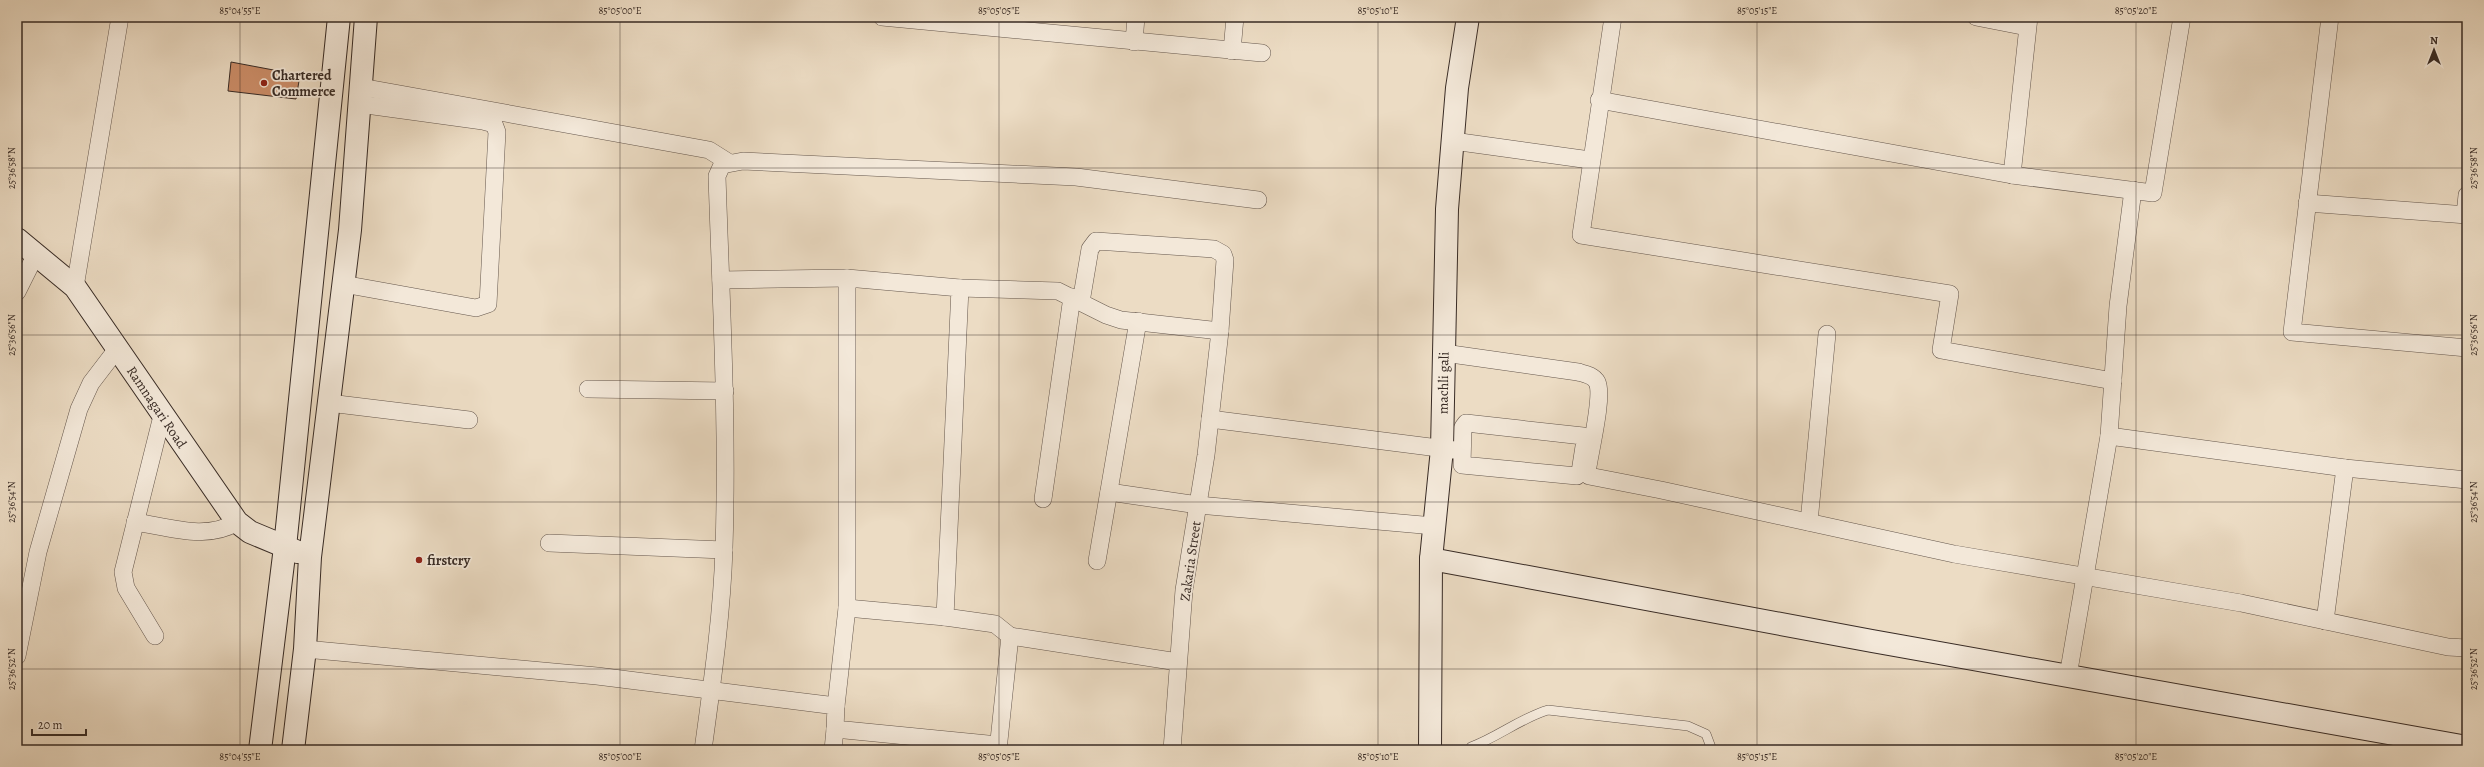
<svg xmlns="http://www.w3.org/2000/svg" width="2484" height="767" font-family="Alegreya,serif">
<style>
.building{fill:#cb8d68;stroke:#382b25}
.lines{fill:none;stroke-linecap:round;stroke-linejoin:round}
.lane-casing{stroke:#65574d;stroke-width:10}
.street-casing{stroke:#65574d;stroke-width:18}
.secondary-casing{stroke:#382b25;stroke-width:24}
.lane{stroke:#f3e8d9;stroke-width:9}
.street{stroke:#f3e8d9;stroke-width:17}
.secondary{stroke:#f3e8d9;stroke-width:22}
.ticks{fill:none;stroke:#382b25;stroke-width:1;stroke-opacity:0.45}
.poi-dot{fill:#8f2418;stroke:#f3e8d9;stroke-width:1.5}
.labels{text-anchor:middle;stroke-width:3.5;stroke-linejoin:round;paint-order:stroke}
.poi-label{font-size:14px;font-weight:bold;fill:#382b25;stroke:#f3e8d9;text-anchor:start}
.street-label{font-size:14px;fill:#382b25;stroke:#f3e8d9}
.neatline{fill:none;stroke:#382b25;stroke-width:1.5}
.ticks-label{font-size:10px;text-anchor:middle;fill:#382b25}
</style>
<rect width="100%" height="100%" fill="#ecdcc4"/>
<filter id="stains"><feTurbulence type="fractalNoise" baseFrequency=".005" numOctaves="4"/><feColorMatrix values="0 0 0 0 .2 0 0 0 0 .09 0 0 0 0 .02 0 0 0 .5 -.17"/></filter>
<radialGradient id="worn" r=".72"><stop offset=".6" stop-color="#630" stop-opacity="0"/><stop offset="1" stop-color="#630" stop-opacity=".3"/></radialGradient>
<path class="building" d="M231,62L300,75L296,99L228,91Z"/>
<g class="lines">
<defs>
<path id="lane" d="M1471,747C1498,737 1521,718 1548,710L1688,726L1706,734L1712,750"/>
<g id="street">
<path d="M882,17L1262,53"/>
<path d="M1613,17L1581,235L1950,294L1941,350L2113,381"/>
<path d="M1976,17L2027,27"/>
<path d="M2330,17L2292,332L2467,348"/>
<path d="M1134,42L1136,17"/>
<path d="M1232,51L1235,17"/>
<path d="M361,87L709,150L728,162"/>
<path d="M1599,100L2012,175L2153,193L2182,17"/>
<path d="M1453,141L1590,160"/>
<path d="M2012,175L2029,17"/>
<path d="M2307,203L2467,215"/>
<path d="M2465,215L2467,195"/>
<path d="M721,280L847,278"/>
<path d="M343,284L476,308L488,304L497,132L494,124L483,121L359,104"/>
<path d="M75,287L120,17"/>
<path d="M960,288L1058,291L1106,315L1121,320L1220,331"/>
<path d="M17,292L36,254"/>
<path d="M1081,302L1090,249L1096,241L1214,249L1223,254L1225,260L1220,331L1206,455L1184,590L1172,750"/>
<path d="M1444,353L1578,372C1585,374 1593,375 1597,382C1604,396 1589,455 1587,473L1589,476L1661,490L1954,554L2241,603L2448,647L2467,648"/>
<path d="M588,389L725,391"/>
<path d="M329,403L469,420"/>
<path d="M1210,419L1454,450"/>
<path d="M1466,423L1583,436L1585,440L1580,472L1577,476L1462,465L1463,427Z"/>
<path d="M2109,436L2345,468L2467,480"/>
<path d="M1109,492L1198,505L1434,526"/>
<path d="M1043,499L1072,297"/>
<path d="M135,522C169,527 206,541 237,522"/>
<path d="M1809,522L1827,334"/>
<path d="M549,543L724,550"/>
<path d="M1097,561L1138,321"/>
<path d="M847,608L945,617"/>
<path d="M2325,621L2345,468"/>
<path d="M155,636L126,588L123,572L162,416"/>
<path d="M305,649L597,676L836,706L835,729L998,745"/>
<path d="M17,656L38,552L79,409L91,383L117,349"/>
<path d="M2068,676L2109,436L2118,306L2133,190"/>
<path d="M836,706L847,608V278L960,288L945,617L995,624L1010,636L1178,662"/>
<path d="M703,750C712,684 722,615 724,548C728,424 721,300 717,176L722,165L743,161L1076,177L1258,200"/>
<path d="M833,750L835,729"/>
<path d="M998,750L1010,636"/>
</g>
<g id="secondary">
<path d="M17,239L75,287L237,522L250,532L298,552"/>
<path d="M1431,559L1872,641L2467,747"/>
<path d="M260,750L285,547L339,17"/>
<path d="M293,750L305,649L310,557L350,230L366,17"/>
<path d="M1430,750L1431,559L1442,449L1447,209L1457,88L1468,17"/>
</g>
</defs>
<use href="#lane" class="lane-casing"/>
<use href="#street" class="street-casing"/>
<use href="#secondary" class="secondary-casing"/>
<use href="#lane" class="lane"/>
<use href="#street" class="street"/>
<use href="#secondary" class="secondary"/>
</g>
<path class="ticks" d="M240,17V750M620,17V750M999,17V750M1378,17V750M1757,17V750M2136,17V750M17,168H2467M17,335H2467M17,502H2467M17,669H2467"/>
<g class="poi-dot">
<circle cx="264" cy="83" r="4"/>
<circle cx="419" cy="560" r="4"/>
</g>
<g class="labels">
<g class="poi-label">
<text x="272" y="80">Chartered<tspan x="272" dy="16">Commerce</tspan></text>
<text x="427" y="565">firstcry</text>
</g>
<g class="street-label">
<text transform="translate(1443 383) rotate(-89)" y="5">machli gali</text>
<text transform="translate(157 407) rotate(56)" y="5">Ramnagari Road</text>
<text transform="translate(1190 561) rotate(-82)" y="5">Zakaria Street</text>
</g>
</g>
<rect width="2484" height="767" fill="none" stroke="#ecdcc4" stroke-width="44"/>
<g transform="translate(2434 50)" stroke="#f3e8d9" stroke-width="3" paint-order="stroke">
<path d="M0-3L7 15L0 10L-7 15Z" fill="#382b25"/>
<text y="-6" font-size="11" font-weight="bold" text-anchor="middle" fill="#382b25">N</text>
</g>
<path d="M32 729v6h54v-6" fill="none" stroke="#382b25" stroke-width="2"/>
<text x="38" y="729" font-size="12" fill="#382b25" stroke="#f3e8d9" stroke-width="3" paint-order="stroke">20 m</text>
<rect x="22" y="22" width="2440" height="723" class="neatline"/>
<g class="ticks-label">
<text x="240" y="14">85°04'55"E</text>
<text x="620" y="14">85°05'00"E</text>
<text x="999" y="14">85°05'05"E</text>
<text x="1378" y="14">85°05'10"E</text>
<text x="1757" y="14">85°05'15"E</text>
<text x="2136" y="14">85°05'20"E</text>
<text transform="translate(11 168) rotate(-90)" y="4">25°36'58"N</text>
<text transform="translate(2473 168) rotate(-90)" y="4">25°36'58"N</text>
<text transform="translate(11 335) rotate(-90)" y="4">25°36'56"N</text>
<text transform="translate(2473 335) rotate(-90)" y="4">25°36'56"N</text>
<text transform="translate(11 502) rotate(-90)" y="4">25°36'54"N</text>
<text transform="translate(2473 502) rotate(-90)" y="4">25°36'54"N</text>
<text transform="translate(11 669) rotate(-90)" y="4">25°36'52"N</text>
<text transform="translate(2473 669) rotate(-90)" y="4">25°36'52"N</text>
<text x="240" y="760">85°04'55"E</text>
<text x="620" y="760">85°05'00"E</text>
<text x="999" y="760">85°05'05"E</text>
<text x="1378" y="760">85°05'10"E</text>
<text x="1757" y="760">85°05'15"E</text>
<text x="2136" y="760">85°05'20"E</text>
</g>
<rect width="100%" height="100%" filter="url(#stains)"/>
<rect width="100%" height="100%" fill="url(#worn)"/>
</svg>
